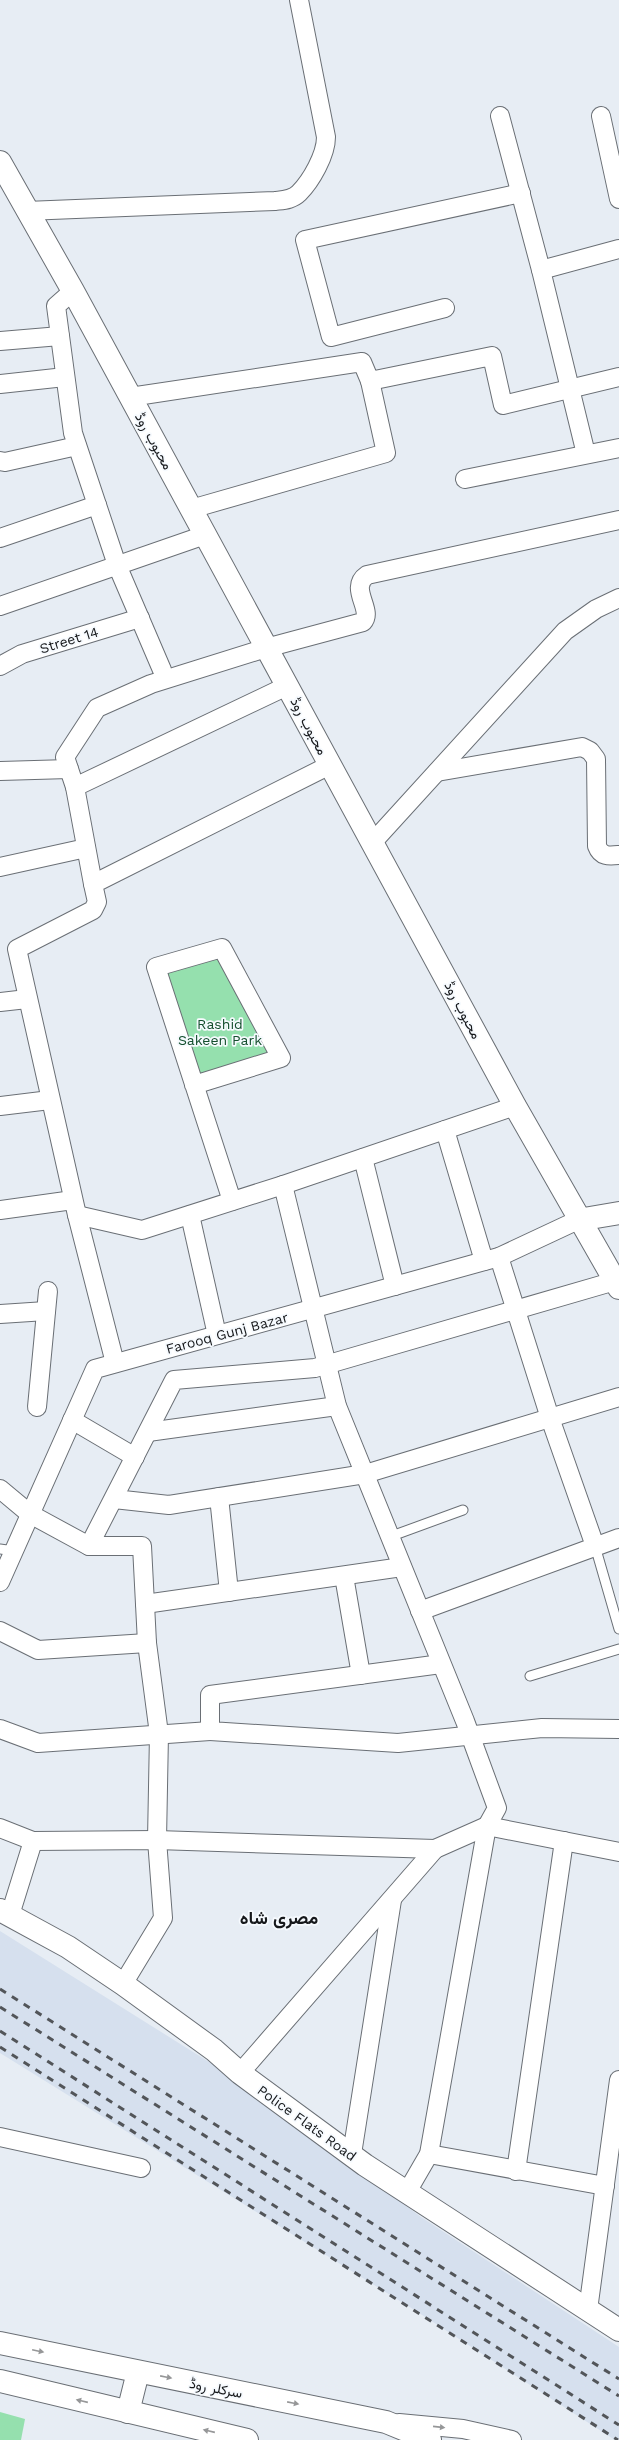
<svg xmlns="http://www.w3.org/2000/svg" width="619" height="2440" font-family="'Work Sans',Vazirmatn,sans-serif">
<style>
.built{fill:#d6e0ee}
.green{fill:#95e0ae}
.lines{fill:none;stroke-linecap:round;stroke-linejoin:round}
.lane-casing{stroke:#6a6f75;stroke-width:11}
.street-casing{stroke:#6a6f75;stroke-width:20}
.secondary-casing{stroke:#6a6f75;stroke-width:24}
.primary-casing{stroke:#6a6f75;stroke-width:24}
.lane{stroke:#fff;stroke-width:9}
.street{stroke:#fff;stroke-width:18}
.secondary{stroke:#fff;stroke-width:22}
.primary{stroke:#fff;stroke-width:22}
.rail{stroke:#525559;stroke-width:3;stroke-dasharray:7 7;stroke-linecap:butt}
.oneway{fill:#969798}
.labels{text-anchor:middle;stroke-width:3.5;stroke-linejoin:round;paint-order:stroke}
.street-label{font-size:14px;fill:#16181b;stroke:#f6fafe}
.park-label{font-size:14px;fill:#144f2e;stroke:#f6fafe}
.district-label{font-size:18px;font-weight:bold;fill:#16181b;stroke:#f6fafe}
</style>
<rect width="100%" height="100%" fill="#e7edf4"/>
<path class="built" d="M0,1931L233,2077L421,2217L619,2347V2440H615L416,2311L0,2053Z"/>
<g class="green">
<path d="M222,948L281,1058L194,1085L156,967Z"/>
<path d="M0,2412L25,2419L21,2440H0Z"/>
</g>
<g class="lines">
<defs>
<g id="lane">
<path d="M389,1537L463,1510"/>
<path d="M595,1546L619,1629"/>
<path d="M0,1549L14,1551"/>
<path d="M530,1676L619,1649"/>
</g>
<g id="street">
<path d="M500,116L541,270L586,454"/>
<path d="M601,116L619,199"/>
<path d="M26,211L275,201C283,200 292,200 299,193C311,181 326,155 326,137L299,0"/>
<path d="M541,270L619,249"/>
<path d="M73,291L56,306L73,433L117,565L162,670"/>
<path d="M445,308L331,337L305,240L521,193"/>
<path d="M0,341L60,336"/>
<path d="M0,384L65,377"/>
<path d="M130,397L362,362L370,381L492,356L503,405L619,377"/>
<path d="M0,461L5,462L77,446"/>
<path d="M465,479L619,448"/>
<path d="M191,509L386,453L370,381"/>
<path d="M0,538L97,505"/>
<path d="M0,606L205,535"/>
<path d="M0,666L22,654L140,618"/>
<path d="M0,771L69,769"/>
<path d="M437,772L582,747L590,751L596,759L597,846C601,857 609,856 619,855"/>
<path d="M75,787L65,757L97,708L151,684L266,648L363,622C374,610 348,588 367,575L619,520"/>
<path d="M372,843L565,631L596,609L619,598"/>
<path d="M0,867L86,848"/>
<path d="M93,884L75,787L287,686"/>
<path d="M0,1002L27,999"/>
<path d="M194,1085L281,1058L222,948L156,967L232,1201"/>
<path d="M0,1106L50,1100"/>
<path d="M445,1130L484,1261"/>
<path d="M363,1158L395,1286"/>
<path d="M283,1185L337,1406L465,1721L497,1808L487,1826L429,2154L407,2192"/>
<path d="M0,1210L73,1200"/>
<path d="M77,1215L142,1230L283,1185L515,1106"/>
<path d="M190,1215L217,1335"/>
<path d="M499,1257L550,1418L595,1546"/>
<path d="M0,1314L46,1311"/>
<path d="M115,1363L77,1215L17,949L93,910L97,902L93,884L330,765"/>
<path d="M37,1407L48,1291"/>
<path d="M72,1420L135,1457"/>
<path d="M148,1432L337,1406"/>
<path d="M0,1489L30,1514L89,1546H142L147,1643L159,1734L157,1840L163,1918L123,1984"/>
<path d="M219,1497L229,1592"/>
<path d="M114,1499L169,1505L365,1474L619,1397"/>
<path d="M89,1546L174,1380L315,1368L615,1281"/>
<path d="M344,1576L361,1675"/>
<path d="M0,1582L95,1369L499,1257L578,1220"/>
<path d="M145,1604L402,1567"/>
<path d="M420,1611L619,1538"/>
<path d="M0,1631L38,1650L147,1643"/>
<path d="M441,1664L210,1695V1731L398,1743L542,1728L619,1729"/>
<path d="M0,1729L38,1743L210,1731"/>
<path d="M0,1828L33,1841L157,1840L435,1849L487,1826L619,1852"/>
<path d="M10,1915L33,1841"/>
<path d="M240,2073L435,1849"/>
<path d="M0,2137L141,2168"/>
<path d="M352,2154L392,1900"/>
<path d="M429,2154L605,2186"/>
<path d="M516,2171L564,1841"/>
<path d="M588,2310L619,2080"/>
<path d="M399,2423L463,2429L512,2440"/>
</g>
<g id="secondary">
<path d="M0,162L73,291L515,1106L619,1288"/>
<path d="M578,1220L619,1213"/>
<path d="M0,1910L68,1947L123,1984L214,2050L240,2073L365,2165L619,2330"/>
</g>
<g id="primary">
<path d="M0,2343L386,2422L430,2440"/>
<path d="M0,2381L247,2440"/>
<path d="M128,2412L138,2372"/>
</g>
</defs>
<use href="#lane" class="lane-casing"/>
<use href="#street" class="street-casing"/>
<use href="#secondary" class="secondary-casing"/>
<use href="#primary" class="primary-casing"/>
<use href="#lane" class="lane"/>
<use href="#street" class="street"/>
<use href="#secondary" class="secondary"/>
<use href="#primary" class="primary"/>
<g class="rail">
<path d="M0,1989L619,2379"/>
<path d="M0,2007L619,2396"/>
<path d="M0,2031L619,2425"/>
<path d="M0,2047L618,2440"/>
</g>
</g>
<defs><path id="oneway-solid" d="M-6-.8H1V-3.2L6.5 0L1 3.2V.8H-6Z"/></defs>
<g class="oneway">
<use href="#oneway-solid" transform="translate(38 2351) rotate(12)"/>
<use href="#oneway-solid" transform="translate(166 2377) rotate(11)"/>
<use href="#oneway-solid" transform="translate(82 2401) rotate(-167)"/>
<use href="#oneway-solid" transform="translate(293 2403) rotate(11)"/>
<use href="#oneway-solid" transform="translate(439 2427) rotate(6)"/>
<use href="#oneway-solid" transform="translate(209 2431) rotate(-167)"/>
</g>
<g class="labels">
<g class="street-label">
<text transform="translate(154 441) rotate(61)" y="5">محبوب روڈ</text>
<text transform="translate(69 640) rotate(-17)" y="5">Street 14</text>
<text transform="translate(309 726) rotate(62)" y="5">محبوب روڈ</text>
<text transform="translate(463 1010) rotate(62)" y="5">محبوب روڈ</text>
<text transform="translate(227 1333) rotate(-15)" y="5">Farooq Gunj Bazar</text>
<text transform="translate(307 2123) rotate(36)" y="5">Police Flats Road</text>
<text transform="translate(216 2388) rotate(11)" y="5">سرکلر روڈ</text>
</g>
<g class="park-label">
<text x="220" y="1029">Rashid<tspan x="220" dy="16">Sakeen Park</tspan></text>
</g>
<g class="district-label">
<text x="279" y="1924">مصری شاہ</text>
</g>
</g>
</svg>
